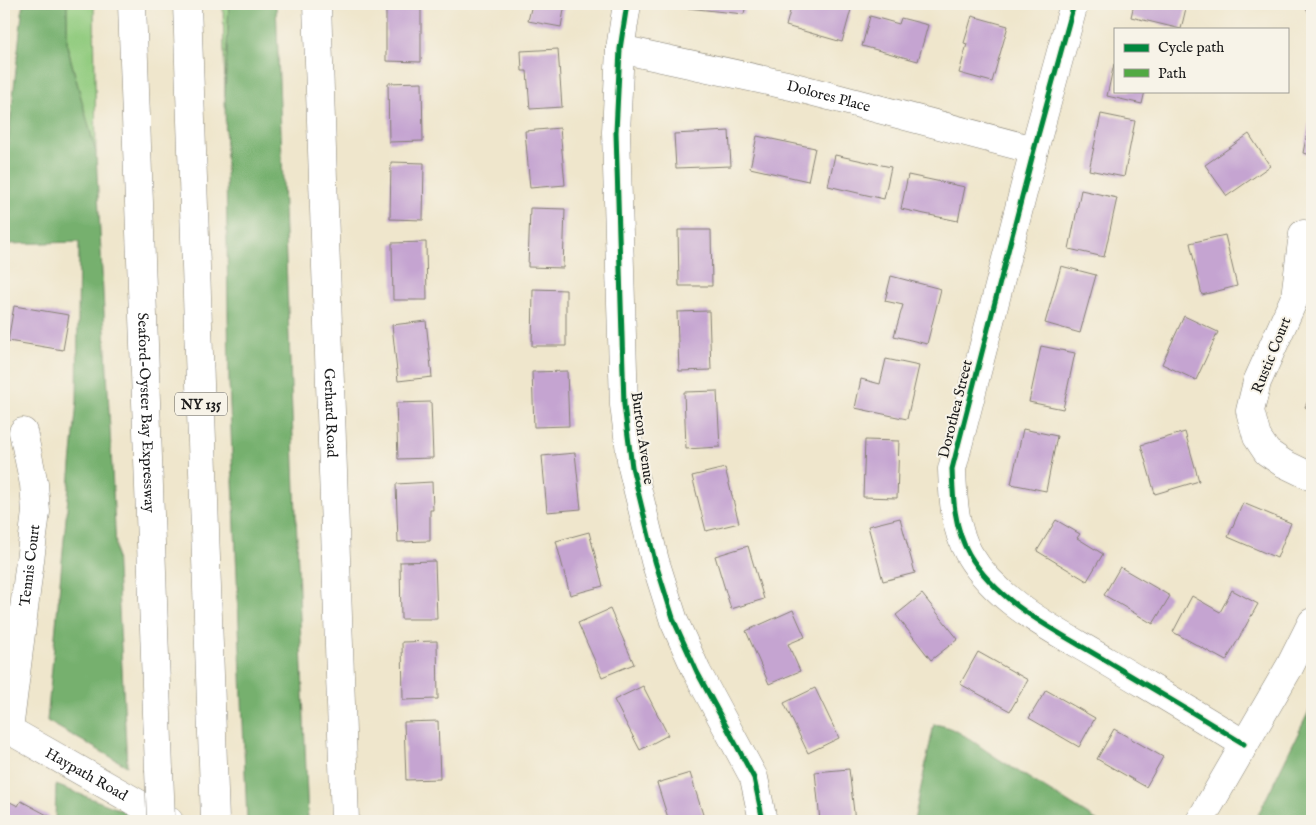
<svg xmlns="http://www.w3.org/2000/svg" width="1316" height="825" font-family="'IM FELL English',serif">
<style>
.green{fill:#93cc80;stroke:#58744e}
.forest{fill:#76b06e;stroke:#496645}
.building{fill:#c5a4d1}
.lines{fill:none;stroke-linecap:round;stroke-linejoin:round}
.street-casing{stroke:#868174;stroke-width:29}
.secondary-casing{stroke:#868174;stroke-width:29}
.highway-casing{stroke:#868174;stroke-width:29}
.street{stroke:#fff;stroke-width:28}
.secondary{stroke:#fff;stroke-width:28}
.highway{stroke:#fff;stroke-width:28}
.highway-bridge-casing{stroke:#868174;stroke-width:29;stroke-linecap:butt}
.highway-bridge{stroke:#fff;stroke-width:28}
.quiet{stroke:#52a943;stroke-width:4;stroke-dasharray:8 4;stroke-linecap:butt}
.cycleway-casing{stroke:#f7f3e8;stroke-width:8}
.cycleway{stroke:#00873e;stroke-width:5}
.labels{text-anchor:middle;stroke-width:4;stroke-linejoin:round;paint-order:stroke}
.shield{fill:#f7f3e8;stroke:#5e5c59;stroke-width:1}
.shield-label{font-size:14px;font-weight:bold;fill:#1c1c1c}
.street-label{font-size:15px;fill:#1c1c1c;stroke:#f7f3e8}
</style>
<rect width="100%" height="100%" fill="#f7f3e8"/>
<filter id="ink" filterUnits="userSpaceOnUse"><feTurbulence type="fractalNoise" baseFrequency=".02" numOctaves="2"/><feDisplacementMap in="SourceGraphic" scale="10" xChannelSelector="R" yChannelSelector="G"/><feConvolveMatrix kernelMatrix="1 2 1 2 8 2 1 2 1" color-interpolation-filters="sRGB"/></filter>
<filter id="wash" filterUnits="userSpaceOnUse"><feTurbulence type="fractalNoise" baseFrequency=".0096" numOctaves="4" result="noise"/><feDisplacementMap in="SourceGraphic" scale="20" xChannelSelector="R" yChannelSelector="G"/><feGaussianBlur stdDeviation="1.12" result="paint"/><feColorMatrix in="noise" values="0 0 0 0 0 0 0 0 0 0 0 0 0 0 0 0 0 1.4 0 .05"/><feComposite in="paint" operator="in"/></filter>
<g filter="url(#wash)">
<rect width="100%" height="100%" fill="#efe6cc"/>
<g class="green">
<path d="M67,4H94L96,153L67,45Z"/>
<path d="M223,4H229L225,96Z"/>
</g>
<g class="forest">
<path d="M23,4H67V46L96,153L127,766L47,721L77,401L79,242L7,244L4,242V181Z"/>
<path d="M229,4H276L308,821H247L229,382L225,96Z"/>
<path d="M1312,705V821H1255Z"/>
<path d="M934,724C958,727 974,743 994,756C1028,778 1063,799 1098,821H914Z"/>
<path d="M56,785L129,813L130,821H55Z"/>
</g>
<g id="blocks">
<g class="building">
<path d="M386,4H421V62L386,61Z"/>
<path d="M532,4H565L561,27L528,21Z"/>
<path d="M688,4H746L744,14L687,8Z"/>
<path d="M792,4H843L852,6L842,42L786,26Z"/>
<path d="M1134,4H1187L1181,29L1131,17Z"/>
<path d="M1304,4H1312V18Z"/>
<path d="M870,16L899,24L901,18L928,25L918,61L862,46Z"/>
<path d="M972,16L1008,26L992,82L959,73L967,44L964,43Z"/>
<path d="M558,49L562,107L530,109L527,71H522L521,51Z"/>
<path d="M1114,64L1115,91H1145L1142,104L1107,96Z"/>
<path d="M422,82L423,141L389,142L388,83Z"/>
<path d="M1311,113H1312V155L1303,153Z"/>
<path d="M1101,114L1135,121L1124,177L1089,170Z"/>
<path d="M560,128L565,185L530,188L525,131Z"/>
<path d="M729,131L731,166L676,168L674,134Z"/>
<path d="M1249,134L1270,166L1227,196L1205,165Z"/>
<path d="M757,136L815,148L808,181L750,168Z"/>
<path d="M835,155L891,167L884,199L828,186Z"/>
<path d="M391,162L424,163L423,220L390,219Z"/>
<path d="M908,175L965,187L958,221L901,209Z"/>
<path d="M1081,190L1117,198L1104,257L1069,249Z"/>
<path d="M530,208L565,209L563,268L528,267Z"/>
<path d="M678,230H711L712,286H679Z"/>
<path d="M1225,235L1237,286L1202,295L1190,243Z"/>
<path d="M426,242L427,300H393L392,243Z"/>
<path d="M1061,266L1096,275L1080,333L1045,323Z"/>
<path d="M891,276L941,289L927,344L894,336L903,305L885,301Z"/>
<path d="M533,289L566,290V346H532Z"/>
<path d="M14,306L69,315L63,350L8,341Z"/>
<path d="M709,311L711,370L679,371L677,312Z"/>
<path d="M1184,316L1218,332L1196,380L1162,364Z"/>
<path d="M426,321L432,377L398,381L392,325Z"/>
<path d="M1041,346L1075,353L1063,409L1029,402Z"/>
<path d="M886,359L919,366L907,419L855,408L861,379L880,384Z"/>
<path d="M567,371L569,426L534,427L532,372Z"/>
<path d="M717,391L720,447L686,449L684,392Z"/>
<path d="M1312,392V411L1305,407Z"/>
<path d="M431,402L433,458L398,459L396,403Z"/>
<path d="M1023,429L1057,436L1046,491L1011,484Z"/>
<path d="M1185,432L1199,481L1155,494L1141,445Z"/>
<path d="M865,440L899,441L897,498L863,497Z"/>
<path d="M575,453L581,509L547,512L542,456Z"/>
<path d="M725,468L739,523L706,531L692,476Z"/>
<path d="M432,482L433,510H430V541L398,542L396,484Z"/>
<path d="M1243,503L1291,523L1277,558L1228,537Z"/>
<path d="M900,518L915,573L883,581L868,526Z"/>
<path d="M1056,520L1080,534L1077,538L1103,554L1087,581L1037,551Z"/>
<path d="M589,532L603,586L570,595L556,541Z"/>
<path d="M748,546L764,599L731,609L715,556Z"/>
<path d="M435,561L437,619H401L400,562Z"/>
<path d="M1120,567L1170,596L1153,624L1104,595Z"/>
<path d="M1232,590L1258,604L1226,661L1173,632L1192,596L1220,612Z"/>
<path d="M922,594L958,639L931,660L896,615Z"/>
<path d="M610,609L634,664L602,677L578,623Z"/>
<path d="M793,610L805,637L788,644L800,671L769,684L746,631Z"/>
<path d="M437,641L438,699L403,700L402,642Z"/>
<path d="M978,652L1028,680L1010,711L960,684Z"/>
<path d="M643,686L668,735L640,750L614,700Z"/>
<path d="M815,688L839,738L808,753L784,703Z"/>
<path d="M1046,690L1095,718L1079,747L1029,718Z"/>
<path d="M438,721L440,779L406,780L404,722Z"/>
<path d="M1114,729L1163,757L1146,787L1097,759Z"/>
<path d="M849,769L855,821H820L815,772Z"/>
<path d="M690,773L705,821H669L657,783Z"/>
<path d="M4,799L18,806L21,801L49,816L46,821H4Z"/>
</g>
</g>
</g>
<g filter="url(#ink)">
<use href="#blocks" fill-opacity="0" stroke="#868174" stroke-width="1"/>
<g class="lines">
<defs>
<g id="street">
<path d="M627,4L620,49L616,132L624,405L632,467L655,561L674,621L697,672L754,778L763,821"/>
<path d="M1074,4L1034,150L952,469C953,498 954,528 969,554C999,605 1059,632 1108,662C1153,689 1199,716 1244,744"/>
<path id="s1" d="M620,49L791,86L1034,150"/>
<path d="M1303,234L1295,297L1257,382L1250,411L1257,437L1267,452L1283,463L1312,477"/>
<path id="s2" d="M9,730L36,512L34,484L23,432"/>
</g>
<g id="secondary">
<path id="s3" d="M317,4L345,821"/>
<path id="s4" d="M4,727L169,821"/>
<path d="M1200,821L1290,666L1312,622"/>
</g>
<g id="highway">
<path id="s5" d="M132,4L159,770"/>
<path d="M187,4L215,821"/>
</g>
</defs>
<use href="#street" class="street-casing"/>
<use href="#secondary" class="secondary-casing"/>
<use href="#highway" class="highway-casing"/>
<use href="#street" class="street"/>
<use href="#secondary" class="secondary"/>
<use href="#highway" class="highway"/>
<defs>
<path id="highway-bridge" d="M159,770L161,821"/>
</defs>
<use href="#highway-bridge" class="highway-bridge-casing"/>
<use href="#highway-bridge" class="highway-bridge"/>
<path class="quiet" d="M123,819L127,821"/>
<defs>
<g id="cycleway">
<path d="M627,4L620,49L616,132L624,405L632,467L655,561L674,621L697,672L754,778L763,821"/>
<path d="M1074,4L1034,150L952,469C953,498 954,528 969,554C999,605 1059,632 1108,662C1153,689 1199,716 1244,744"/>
</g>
</defs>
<use href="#cycleway" class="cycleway-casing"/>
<use href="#cycleway" class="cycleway"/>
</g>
</g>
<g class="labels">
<rect class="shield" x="175" y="392.5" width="52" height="23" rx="4"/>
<g class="shield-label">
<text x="201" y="409">NY 135</text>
</g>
<g class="street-label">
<text dy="5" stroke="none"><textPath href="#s1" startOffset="214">Dolores Place</textPath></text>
<text transform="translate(1271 355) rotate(-68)" y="5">Rustic Court</text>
<text transform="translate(955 409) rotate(-76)" y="5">Dorothea Street</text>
<text dy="5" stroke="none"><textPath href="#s3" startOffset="409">Gerhard Road</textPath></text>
<text dy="5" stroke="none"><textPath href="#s5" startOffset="409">Seaford-Oyster Bay Expressway</textPath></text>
<text transform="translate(643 438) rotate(82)" y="5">Burton Avenue</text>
<text dy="5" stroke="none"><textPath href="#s2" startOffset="166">Tennis Court</textPath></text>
<text dy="5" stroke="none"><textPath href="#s4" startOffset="95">Haypath Road</textPath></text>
</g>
</g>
<rect width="1316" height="825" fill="none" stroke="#f7f3e8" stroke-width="20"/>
<rect x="1114" y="28" width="175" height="65" fill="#f7f3e8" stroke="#9f9d96"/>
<rect x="1124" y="44" width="25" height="8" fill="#00873e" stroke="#9f9d96"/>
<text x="1158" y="52" font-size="15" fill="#1c1c1c">Cycle path</text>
<rect x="1124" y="69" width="25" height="8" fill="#52a943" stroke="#9f9d96"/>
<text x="1158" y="78" font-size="15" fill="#1c1c1c">Path</text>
</svg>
